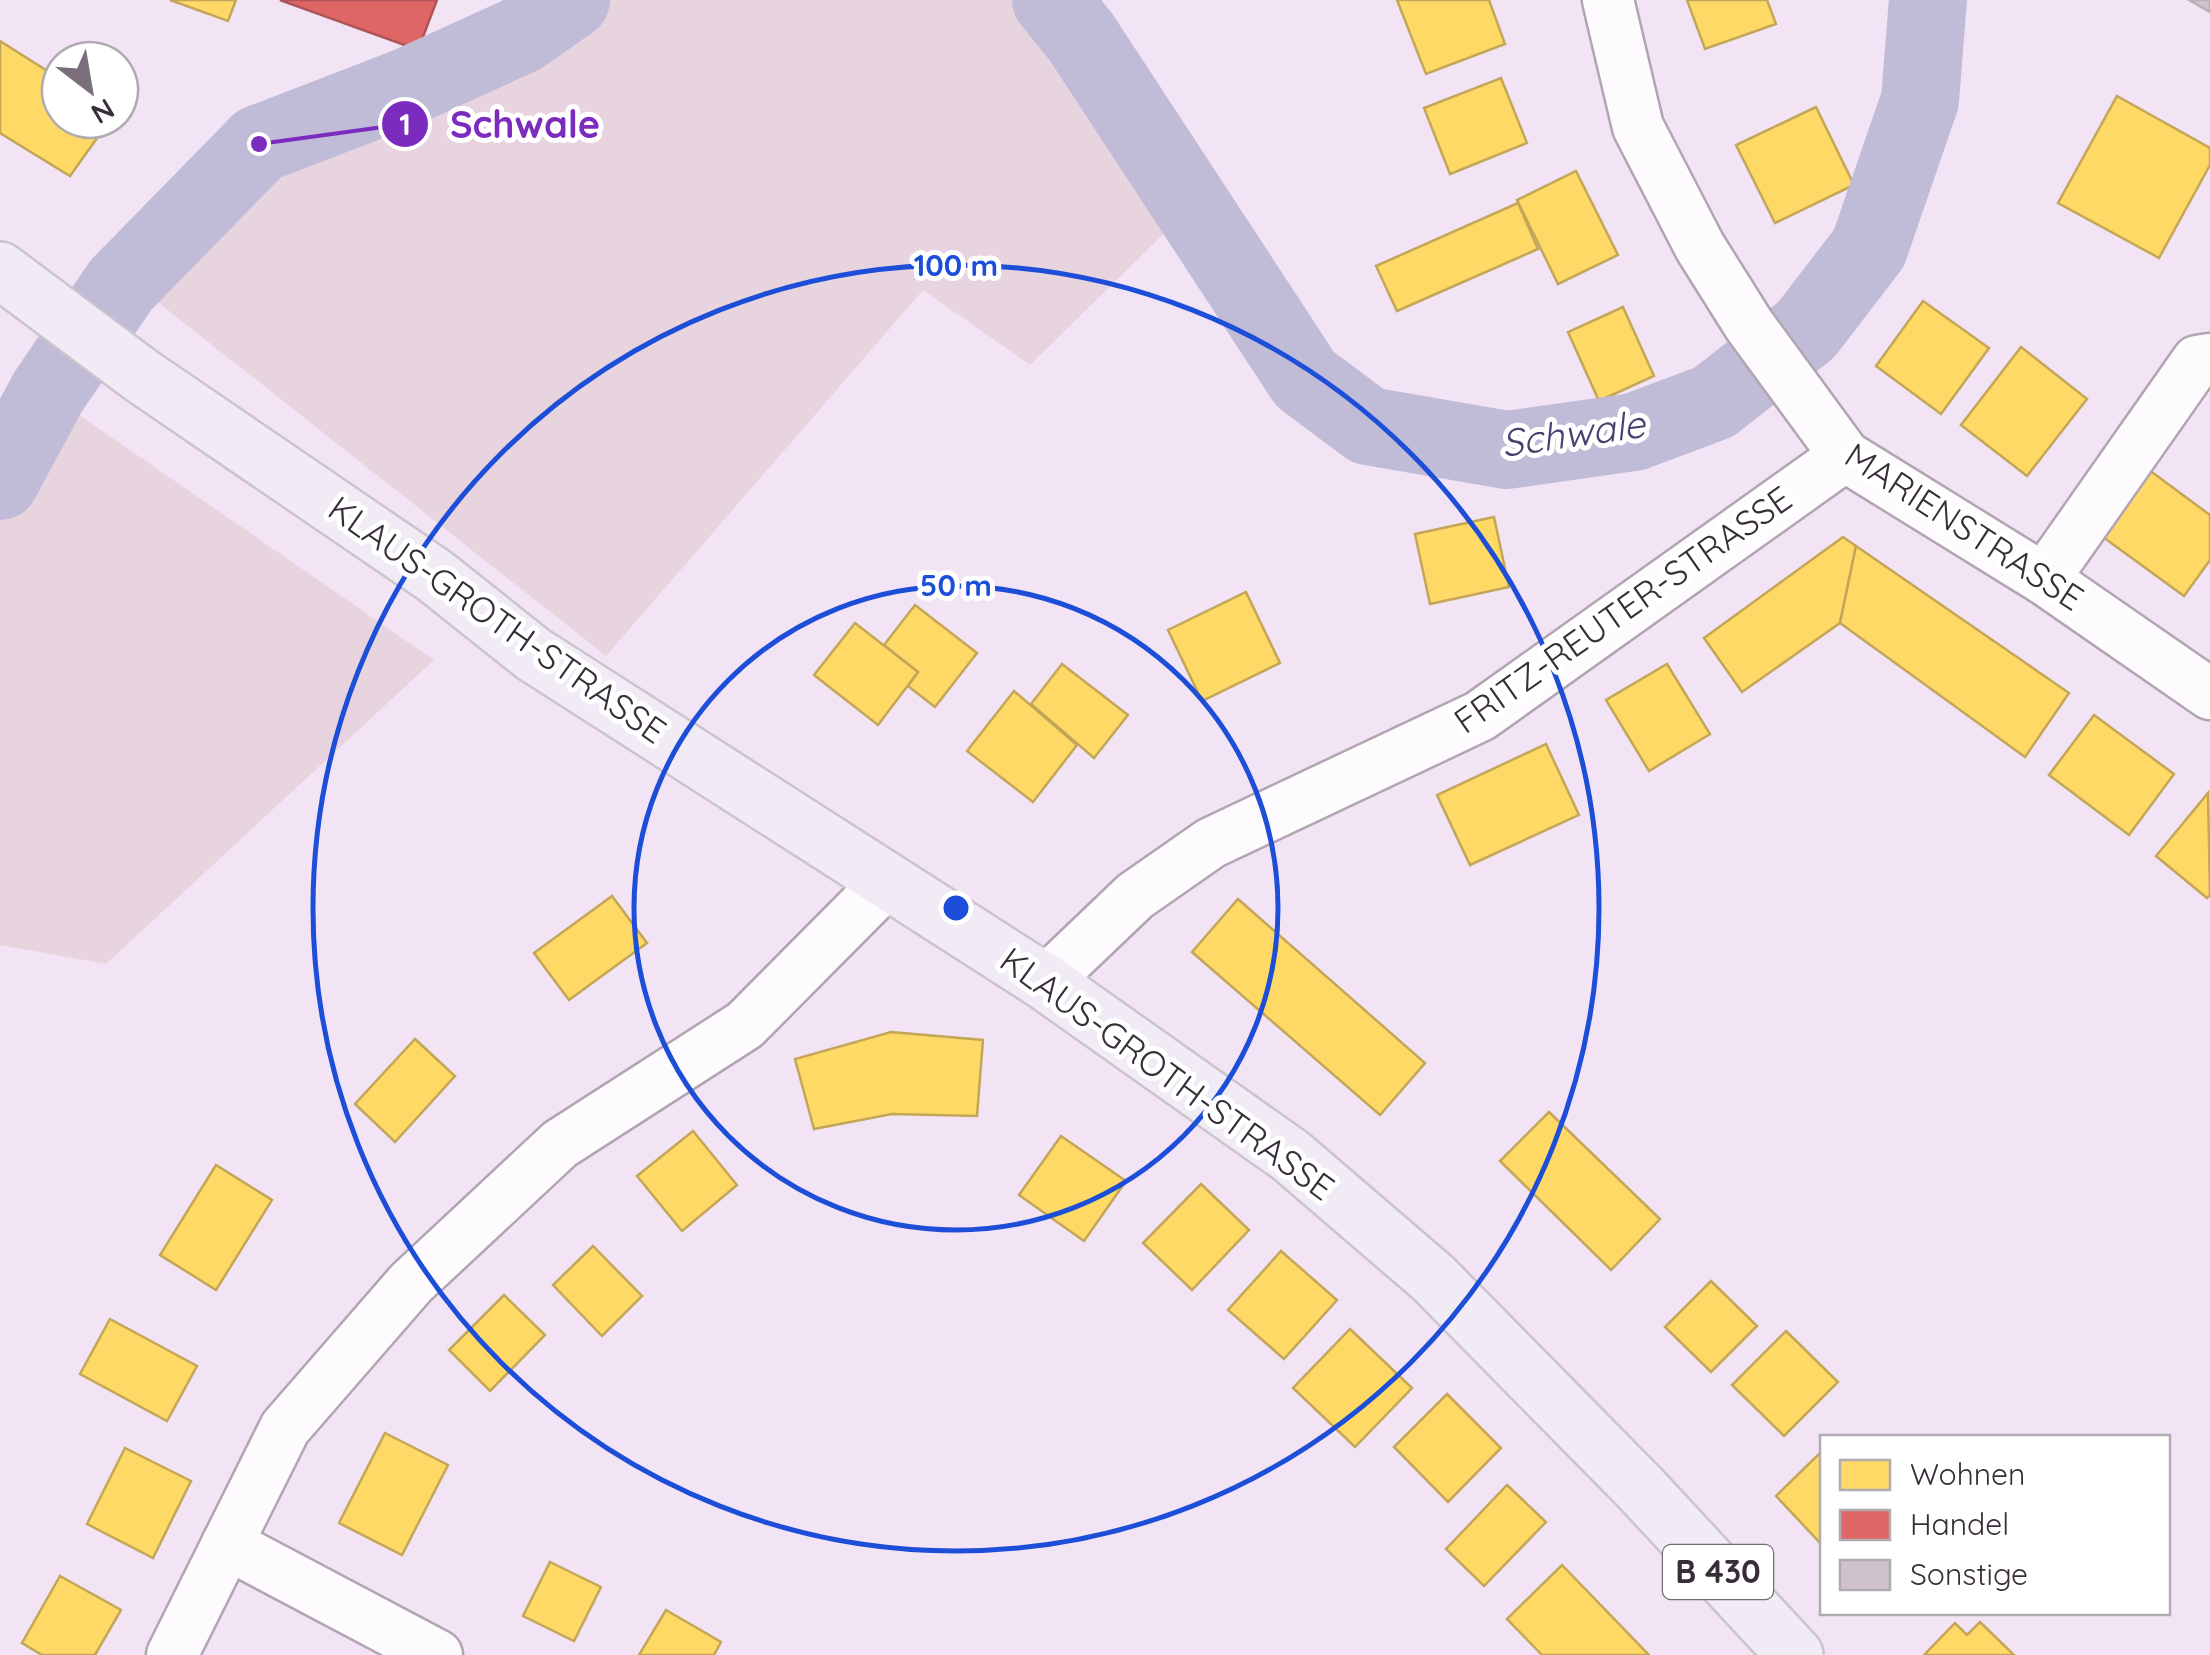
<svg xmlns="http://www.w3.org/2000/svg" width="2210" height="1655" font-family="Quicksand,sans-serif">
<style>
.green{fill:#e8d4df}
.homes{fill:#ffd966;stroke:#c3a658;stroke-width:2.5}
.shops{fill:#e06666;stroke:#ae5558;stroke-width:2.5}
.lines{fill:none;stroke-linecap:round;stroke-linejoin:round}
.river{stroke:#c0bcd7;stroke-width:78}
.building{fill:#cfc2cd;stroke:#bcafba;stroke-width:2.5}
.minor-casing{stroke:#b0a5b1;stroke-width:55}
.major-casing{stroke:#cbc4cc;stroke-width:60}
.minor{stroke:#fdfbfd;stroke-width:50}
.major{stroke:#f0ebf5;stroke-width:55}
.ring{fill:none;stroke:#1d4ed8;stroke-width:5}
.labels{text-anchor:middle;stroke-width:10;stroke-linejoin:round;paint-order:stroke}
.shield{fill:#fff;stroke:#746d74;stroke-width:2.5}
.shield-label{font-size:32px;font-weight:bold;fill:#382e39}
.street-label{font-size:35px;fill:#382e39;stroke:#fff}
.water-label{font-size:38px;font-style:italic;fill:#43416e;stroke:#fff}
.centre{fill:#1d4ed8;stroke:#fff;stroke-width:5}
.ring-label{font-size:30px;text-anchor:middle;font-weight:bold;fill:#1d4ed8;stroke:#fff;stroke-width:10;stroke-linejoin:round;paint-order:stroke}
.leader{fill:none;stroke:#7b2cbf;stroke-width:4}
.callout-dot{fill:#7b2cbf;stroke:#fff;stroke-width:4}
.mark-label{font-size:30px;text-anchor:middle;font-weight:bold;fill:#fff}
.callout-label{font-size:38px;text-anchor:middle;font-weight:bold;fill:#7b2cbf;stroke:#fff;stroke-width:10;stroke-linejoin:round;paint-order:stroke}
</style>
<rect width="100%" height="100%" fill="#f2e4f4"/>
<g class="green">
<path d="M545,0H1051L1081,37L1192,206L1030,365L923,290L606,656L107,262L267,114L414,71L522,21Z"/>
<path d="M27,379L434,660L106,964L0,945V414Z"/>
</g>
<g class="homes">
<path d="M170,0H236L228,21Z"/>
<path d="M1397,0H1489L1505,44L1426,74Z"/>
<path d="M1687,0H1767L1776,24L1705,49Z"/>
<path d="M0,41L60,79V120H110L70,176L0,133Z"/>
<path d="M1501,78L1527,143L1450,174L1424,108Z"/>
<path d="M2117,96L2210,148V165L2159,258L2058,203Z"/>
<path d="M1816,107L1854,185L1775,223L1736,145Z"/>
<path d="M1576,171L1618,255L1558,284L1517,200Z"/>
<path d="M1518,203L1538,249L1397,311L1376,266Z"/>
<path d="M1923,301L1989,348L1941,414L1876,366Z"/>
<path d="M1623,307L1654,376L1599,401L1568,332Z"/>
<path d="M2021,347L2087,399L2027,476L1961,425Z"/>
<path d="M2145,467L2210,515V560L2184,596L2096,532Z"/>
<path d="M1494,517L1509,587L1430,604L1415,534Z"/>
<path d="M1843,537L1856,546L1840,623L1742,692L1704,638Z"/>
<path d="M1856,546L2069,693L2025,757L1840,623Z"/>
<path d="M1246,592L1280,663L1202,701L1168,630Z"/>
<path d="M915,605L977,653L935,707L908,686L918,672L884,645Z"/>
<path d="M855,623L918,672L878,725L814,675Z"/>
<path d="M1062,664L1128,715L1094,758L1031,704Z"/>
<path d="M1667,664L1710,734L1649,771L1606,700Z"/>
<path d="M1014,691L1077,745L1033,802L967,751Z"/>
<path d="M2094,715L2174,774L2129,835L2049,775Z"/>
<path d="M1546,744L1579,815L1470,865L1437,795Z"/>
<path d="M2208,793L2210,895L2207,898L2156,856Z"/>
<path d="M612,896L647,943L569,1000L534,953Z"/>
<path d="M1238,899L1425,1063L1380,1115L1192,952Z"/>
<path d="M891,1032L983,1040L977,1116L892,1114L814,1129L795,1059Z"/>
<path d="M415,1039L455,1076L395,1142L355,1104Z"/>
<path d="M1549,1112L1660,1219L1611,1270L1500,1161Z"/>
<path d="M693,1131L737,1185L682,1231L637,1176Z"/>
<path d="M1061,1136L1126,1181L1084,1241L1019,1195Z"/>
<path d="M216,1165L272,1200L216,1290L160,1255Z"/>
<path d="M1201,1184L1249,1230L1192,1290L1143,1243Z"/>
<path d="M593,1246L642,1296L602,1336L553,1285Z"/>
<path d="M1281,1251L1337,1300L1284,1359L1228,1310Z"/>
<path d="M1711,1281L1757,1326L1711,1372L1665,1327Z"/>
<path d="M504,1295L545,1335L490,1391L449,1350Z"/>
<path d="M110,1319L197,1366L167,1421L80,1374Z"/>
<path d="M1350,1329L1412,1388L1355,1447L1293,1388Z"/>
<path d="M1786,1331L1838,1382L1784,1436L1732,1385Z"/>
<path d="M1447,1394L1501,1448L1448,1502L1394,1447Z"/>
<path d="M385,1433L448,1465L402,1555L339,1523Z"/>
<path d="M125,1448L191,1481L153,1558L87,1524Z"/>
<path d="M1822,1451V1545L1776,1496Z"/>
<path d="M1507,1485L1546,1522L1484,1586L1446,1549Z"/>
<path d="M550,1562L601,1587L574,1641L523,1616Z"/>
<path d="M1562,1565L1649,1655H1542L1507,1619Z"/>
<path d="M60,1576L121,1610L95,1655H42L22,1643Z"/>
<path d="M666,1610L721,1642L714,1655H639Z"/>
<path d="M1980,1622L2014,1655H1924L1955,1623L1967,1635Z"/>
</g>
<path class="shops" d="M280,0H437L418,50Z"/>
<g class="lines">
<g class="river">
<path d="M1051,0L1081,37L1305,379L1368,426L1507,450L1634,432L1714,402L1806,330L1869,248L1920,100L1928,0"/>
<path d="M0,481L48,392L121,285L259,144L407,87L521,35L571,0"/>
</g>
</g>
<path class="building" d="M2189,0H2210V12Z"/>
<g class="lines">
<defs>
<g id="minor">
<path d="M1608,0L1638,127L1700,247L1749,325L1845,456L2044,579L2210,694"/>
<path d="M2044,579L2197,361L2210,359"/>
<path d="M1045,982L1135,896L1211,843L1480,716L1845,456"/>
<path d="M227,1544L437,1655"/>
<path d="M172,1655L285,1428L411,1283L560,1144L745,1025L888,881"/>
</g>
<path id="major" d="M0,270L142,376L435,576L533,654L1045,982L1291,1156L1433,1278L1641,1489L1795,1655"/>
</defs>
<use href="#minor" class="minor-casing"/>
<use href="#major" class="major-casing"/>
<use href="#minor" class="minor"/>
<use href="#major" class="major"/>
</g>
<g class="ring">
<circle cx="956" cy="908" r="322"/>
<circle cx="956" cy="908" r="643"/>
</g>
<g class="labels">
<rect class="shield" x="1663" y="1545" width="110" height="54" rx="8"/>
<g class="shield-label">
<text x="1718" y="1583">B 430</text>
</g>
<g class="street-label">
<text transform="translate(1964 527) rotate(33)" y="12">MARIENSTRASSE</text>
<text transform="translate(1623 610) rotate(-35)" y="12">FRITZ-REUTER-STRASSE</text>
<text transform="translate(497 620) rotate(35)" y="12">KLAUS-GROTH-STRASSE</text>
<text transform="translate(1167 1074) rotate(36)" y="12">KLAUS-GROTH-STRASSE</text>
</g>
<g class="water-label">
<text transform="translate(1573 434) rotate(-8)" y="13">Schwale</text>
</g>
</g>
<circle cx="956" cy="908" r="15" class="centre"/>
<g class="ring-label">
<text x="956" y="276">100 m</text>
<text x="956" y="596">50 m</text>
</g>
<path class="leader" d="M259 144L405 124"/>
<g class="callout-dot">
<circle cx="259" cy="144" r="10"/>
<circle cx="405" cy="124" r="25"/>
</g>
<g class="mark-label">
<text x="405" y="135">1</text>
</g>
<g class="callout-label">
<text x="525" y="138">Schwale</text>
</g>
<rect x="1820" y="1435" width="350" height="180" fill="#ffffff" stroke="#afabb0" stroke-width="2.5"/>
<rect x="1840" y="1460" width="50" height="30" fill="#ffd966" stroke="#afabb0" stroke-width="2.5"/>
<text x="1910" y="1485" font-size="30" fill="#382e39">Wohnen</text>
<rect x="1840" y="1510" width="50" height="30" fill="#e06666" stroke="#afabb0" stroke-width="2.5"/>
<text x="1910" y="1535" font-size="30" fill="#382e39">Handel</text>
<rect x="1840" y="1560" width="50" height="30" fill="#cfc2cd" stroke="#afabb0" stroke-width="2.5"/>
<text x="1910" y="1585" font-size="30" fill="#382e39">Sonstige</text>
<g transform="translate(90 90) rotate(149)"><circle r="48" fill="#ffffff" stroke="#afabb0" stroke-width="2.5"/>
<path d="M0-8L18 38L0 25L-18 38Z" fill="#796e7a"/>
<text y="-15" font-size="28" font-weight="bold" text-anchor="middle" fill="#382e39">N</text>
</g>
</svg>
